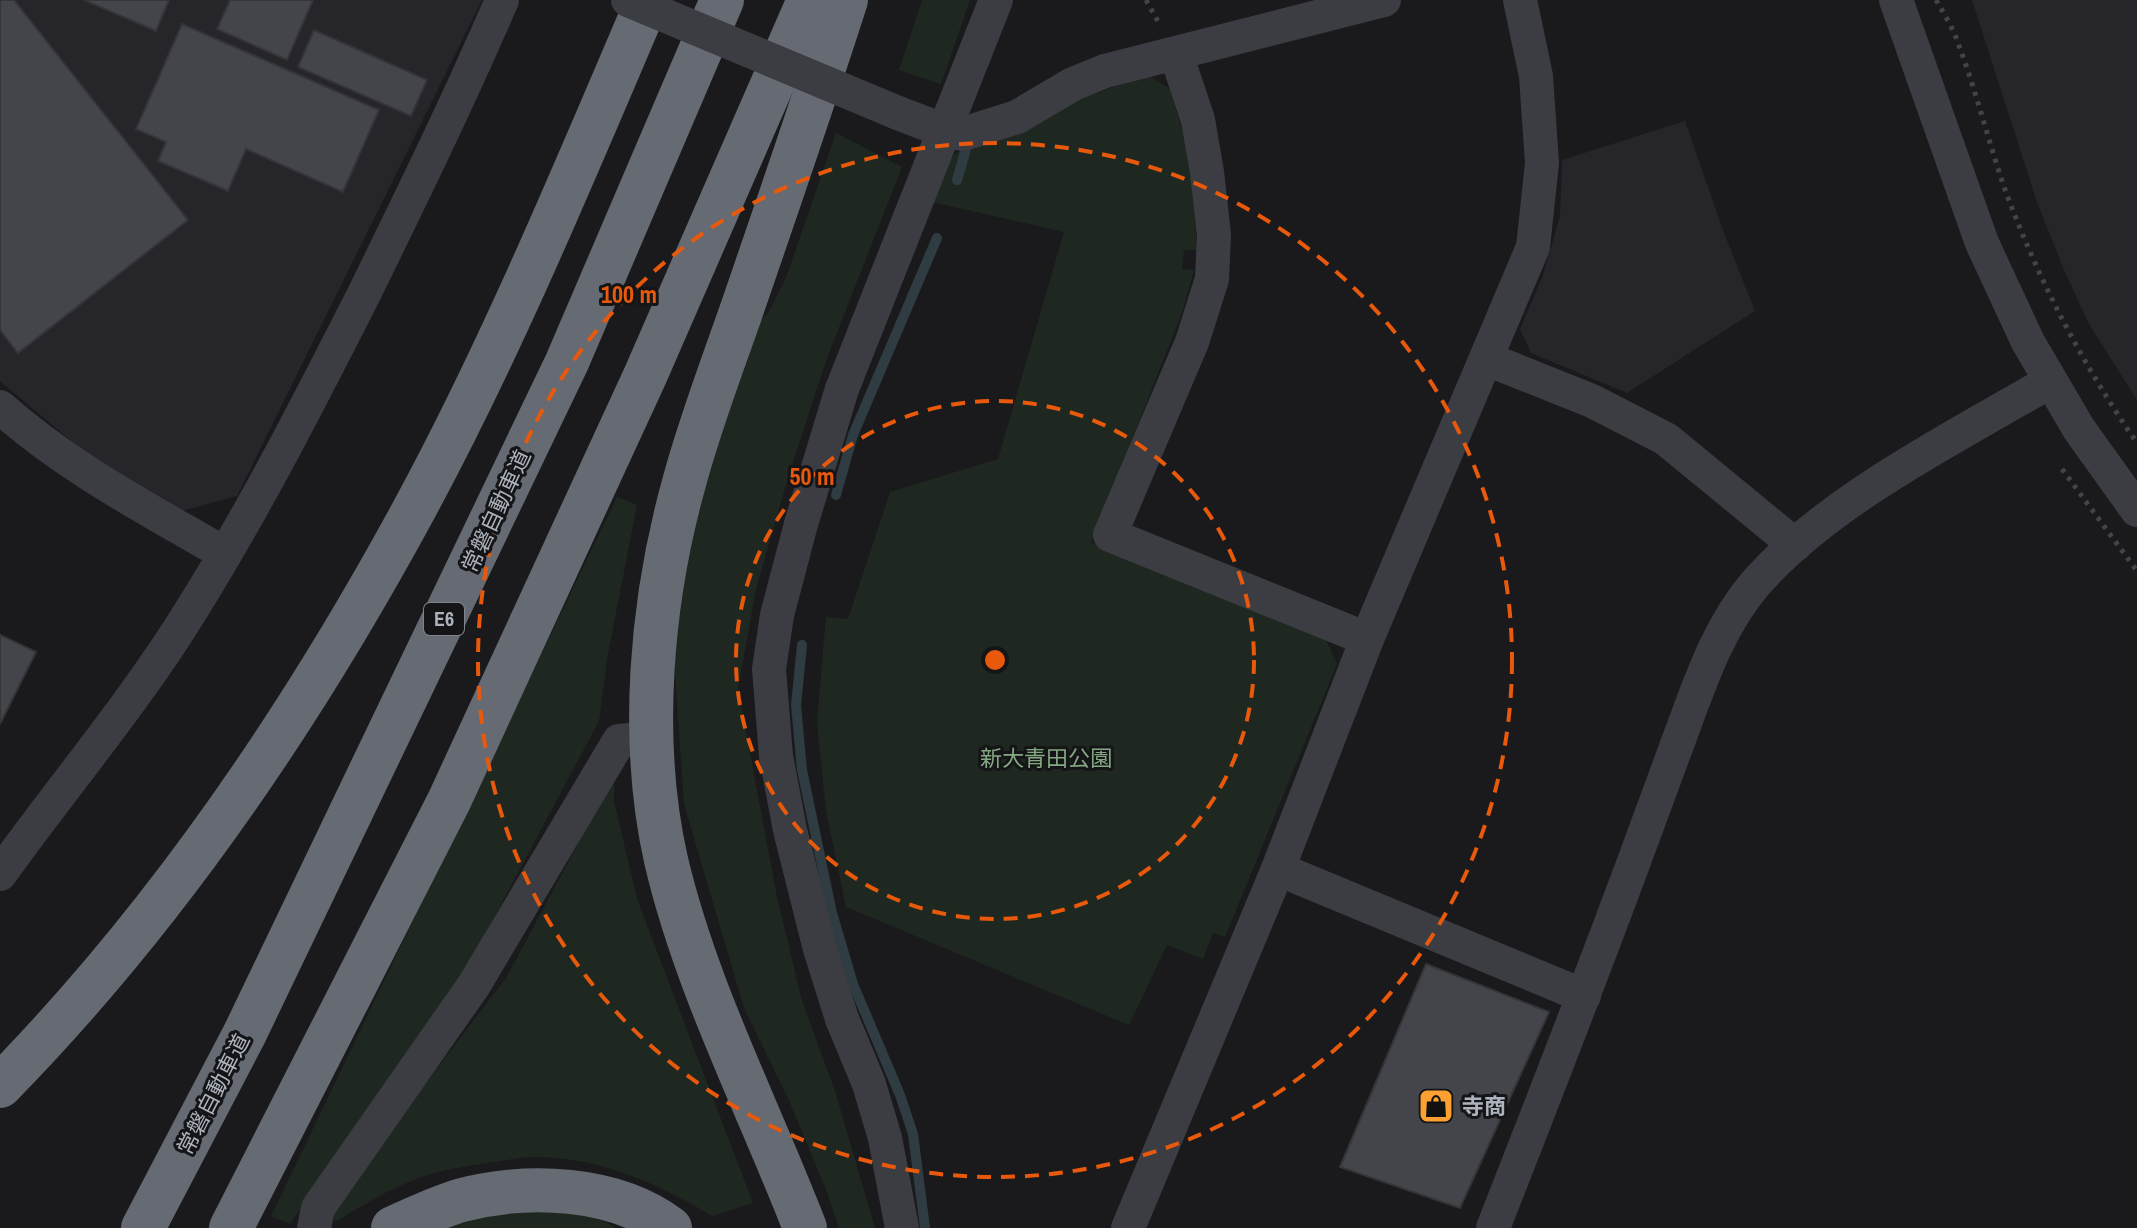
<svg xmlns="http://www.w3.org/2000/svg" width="2137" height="1228" font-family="'Archivo Narrow','Noto Sans JP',sans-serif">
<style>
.built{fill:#26262a}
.green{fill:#1f2820}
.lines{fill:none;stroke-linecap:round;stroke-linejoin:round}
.stream{stroke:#2f3c42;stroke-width:10}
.building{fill:#44454a;stroke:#343539;stroke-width:2}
.path{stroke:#414449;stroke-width:5;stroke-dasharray:4 6;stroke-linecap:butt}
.minor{stroke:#3b3d42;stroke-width:34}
.highway{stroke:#666b73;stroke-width:44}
.minor-bridge{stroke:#3b3d42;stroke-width:34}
.ring{fill:none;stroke:#e8590c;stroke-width:4;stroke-dasharray:14 10}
.labels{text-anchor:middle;stroke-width:6;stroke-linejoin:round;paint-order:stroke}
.shield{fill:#151518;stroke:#7f848c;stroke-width:2}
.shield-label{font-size:20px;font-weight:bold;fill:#acb3bd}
.street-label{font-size:22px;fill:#acb3bd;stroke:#151518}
.park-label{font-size:22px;fill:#84a982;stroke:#151518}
.poi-label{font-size:22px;font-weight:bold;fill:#acb3bd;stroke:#151518;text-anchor:start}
.centre{fill:#e8590c;stroke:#151518;stroke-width:4}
.ring-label{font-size:24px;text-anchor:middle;font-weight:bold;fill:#e8590c;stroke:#151518;stroke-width:6;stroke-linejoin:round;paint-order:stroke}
</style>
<rect width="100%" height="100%" fill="#1a1a1d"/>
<g class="built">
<path d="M0,0H482L237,496L182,511L94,460L0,381Z"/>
<path d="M1972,0H2137V400L2089,324L2064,270L2037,202Z"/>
<path d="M1685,121L1724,233L1755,311L1627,393L1531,353L1520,329L1543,275L1560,216L1562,160Z"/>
</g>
<g class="green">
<path d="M922,0H970L941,84L899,70Z"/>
<path d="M1149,76L1170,89L1192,162L1197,250H1184L1182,269L1194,270L1182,313L1091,543L1326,640L1337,664L1225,937L1213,933L1203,959L1167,945L1129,1025L846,907L826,811L817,722L826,617L848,619L890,492L998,459L1064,232L932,202C938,188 943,168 953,156C967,139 1120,83 1149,76Z"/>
<path d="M836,133L902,167L827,358L790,471L756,589L738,689L777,897L802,1001L835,1091L875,1228H839L827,1192L788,1098L744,1008L684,804L671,613L744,340L770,310L787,275Z"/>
<path d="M617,497L637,505L608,654L599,721L472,959L290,1224L271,1216Z"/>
<path d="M607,774L614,776V801L637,899L753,1203L712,1216C659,1184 600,1157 535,1157C519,1157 503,1161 487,1163C466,1166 442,1170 421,1177C391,1188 363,1205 335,1222L332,1217L413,1100L506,978L577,846Z"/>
<path d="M586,1211L616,1228H444L482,1212Z"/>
</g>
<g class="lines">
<g class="stream">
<path d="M957,180L966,149"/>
<path d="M836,495L853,435L937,238"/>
<path d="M802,645L796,705L802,770L832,913L853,984L900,1095L913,1134L925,1228"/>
</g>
</g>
<g class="building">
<path d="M0,0H14L188,220L18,353L0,330Z"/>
<path d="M84,0H169L156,31Z"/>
<path d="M230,0H313L287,60L217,29Z"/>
<path d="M182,24L379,110L343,192L246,149L228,191L158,161L166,142L136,129Z"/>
<path d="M314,30L427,80L411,116L298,67Z"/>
<path d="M0,635L36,652L0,724Z"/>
<path d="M1426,964L1549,1012L1460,1208L1340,1167Z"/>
</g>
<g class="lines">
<g class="path">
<path d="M1146,0L1160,25"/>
<path d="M1936,0C1944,14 1953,28 1958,43C1977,93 1989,145 2007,195C2040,283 2083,365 2137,443"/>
<path d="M2062,469L2137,571"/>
</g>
<g class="minor">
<path d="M1896,0L1982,243L2028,342L2079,429L2137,510"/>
<path d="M1176,54L1198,120L1207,172L1214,235L1212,279L1192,342L1110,535L1367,639L1533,247L1542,163L1536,76L1520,0"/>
<path d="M898,113L945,131L963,134L1017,117L1073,84L1105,71L1384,0"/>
<path d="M1487,359L1592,401L1666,439L1795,545"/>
<path d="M0,407C67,467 148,509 225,554"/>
<path d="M1367,639L1278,869L1584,996"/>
<path d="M0,874C63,786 135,702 192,609C255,508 309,402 363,296C411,198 459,100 502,0"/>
<path d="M314,1228L318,1208L474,985L619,741L653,738"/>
<path d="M902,1228L885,1138L869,1084L842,1019L820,949L790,830L776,756L769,669L777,615L801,524L842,389L996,0"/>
<path d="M1128,1228L1278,869"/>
<path d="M1493,1228C1544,1098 1595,968 1643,837C1657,799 1671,761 1685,723C1703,674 1721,624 1755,584C1827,501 1955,437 2049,382"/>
</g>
<g class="highway">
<path d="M0,1086C167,916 303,715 416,506C504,343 575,170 648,0"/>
<path d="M143,1228L245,1033L567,362L722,0"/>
<path d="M231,1228L449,801L645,376L809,0"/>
<path d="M393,1228C415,1218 438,1207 462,1200C528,1183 614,1186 670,1228"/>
<path d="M805,1228C758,1106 696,988 666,860C639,740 651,601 684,483C700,423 723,364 743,306C778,204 813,103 846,0"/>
</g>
<path class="minor-bridge" d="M628,0L898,113"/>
</g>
<g class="ring">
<circle cx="995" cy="660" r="259"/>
<circle cx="995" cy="660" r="517"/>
</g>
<defs>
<symbol id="shop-square" viewBox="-11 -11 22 22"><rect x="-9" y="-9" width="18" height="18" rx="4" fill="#fda032" stroke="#151518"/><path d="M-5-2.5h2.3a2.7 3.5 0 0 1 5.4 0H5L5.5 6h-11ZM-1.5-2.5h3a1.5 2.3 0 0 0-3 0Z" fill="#111"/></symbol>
</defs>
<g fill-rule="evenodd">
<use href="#shop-square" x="1416" y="1086" width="40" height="40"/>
</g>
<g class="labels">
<rect class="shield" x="424" y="603" width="40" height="32" rx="6"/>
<g class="shield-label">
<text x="444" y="626">E6</text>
</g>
<g class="street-label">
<text transform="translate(496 511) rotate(-65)" y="8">常磐自動車道</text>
<text transform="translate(213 1094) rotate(-63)" y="8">常磐自動車道</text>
</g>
<g class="park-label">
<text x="1046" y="766">新大青田公園</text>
</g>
<g class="poi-label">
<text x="1462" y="1114">寺商</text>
</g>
</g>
<circle cx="995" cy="660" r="12" class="centre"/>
<g class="ring-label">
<text x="629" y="303">100 m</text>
<text x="812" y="485">50 m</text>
</g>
</svg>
